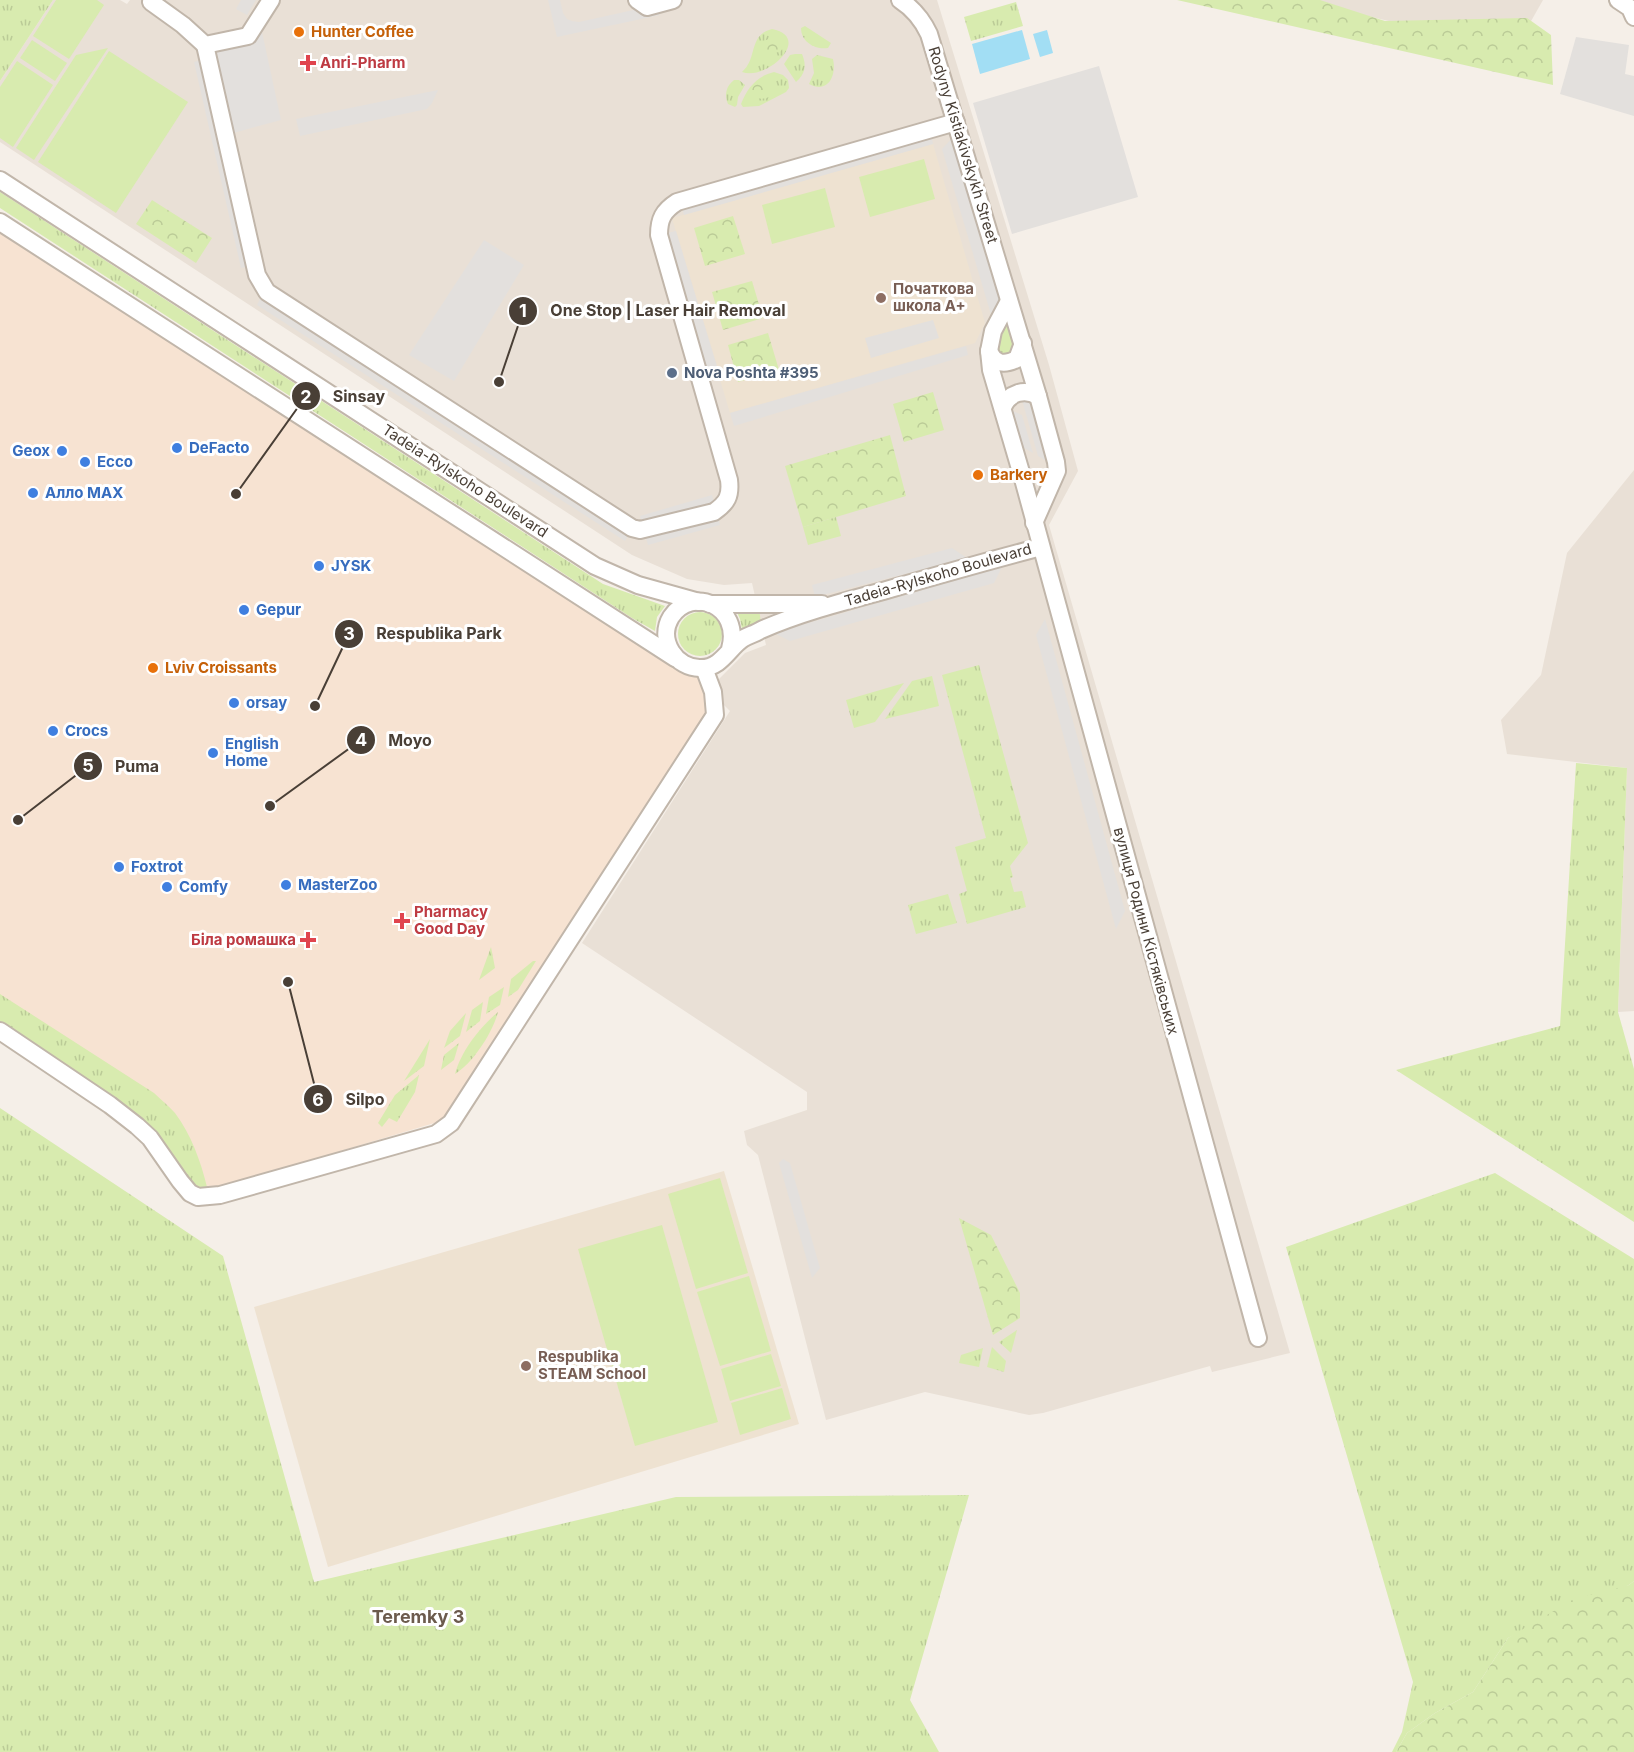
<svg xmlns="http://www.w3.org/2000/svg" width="1634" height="1752" font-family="Inter,sans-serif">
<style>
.residential{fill:#e9e0d6}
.commercial{fill:#f7e3d2}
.education{fill:#eee2d1}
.grass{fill:url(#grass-tufts)}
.forest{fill:url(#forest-crowns)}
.pitch{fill:#d8ebaf}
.parking{fill:#e3e0dd}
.water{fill:#a2def4}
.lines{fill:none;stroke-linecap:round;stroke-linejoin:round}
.minor-casing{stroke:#c1b6aa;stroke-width:20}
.minor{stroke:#fff;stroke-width:16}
.food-dot{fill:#e8710a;stroke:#fff;stroke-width:2}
.health-dot{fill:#e0444e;stroke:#fff;stroke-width:2}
.education-dot{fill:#8d6e63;stroke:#fff;stroke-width:2}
.service-dot{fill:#5c6f8a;stroke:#fff;stroke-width:2}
.shop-dot{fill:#3f7fe0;stroke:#fff;stroke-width:2}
.labels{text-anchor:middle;stroke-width:6;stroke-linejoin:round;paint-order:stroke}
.food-label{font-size:15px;font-weight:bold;fill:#c56008;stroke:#fff;text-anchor:start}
.health-label{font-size:15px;font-weight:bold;fill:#be3a42;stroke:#fff;text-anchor:start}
.street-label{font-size:15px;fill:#493f36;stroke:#fff}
.education-label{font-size:15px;font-weight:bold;fill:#785e54;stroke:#fff;text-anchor:start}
.service-label{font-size:15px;font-weight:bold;fill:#4e5e75;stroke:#fff;text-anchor:start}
.shop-label{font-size:15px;font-weight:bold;fill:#366cbe;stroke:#fff;text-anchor:start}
.quarter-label{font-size:18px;font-weight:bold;fill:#6c5b4d;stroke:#fff}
.leader{fill:none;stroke:#493f36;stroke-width:2}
.callout-dot{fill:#493f36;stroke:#fff;stroke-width:2}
.mark-label{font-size:18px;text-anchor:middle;font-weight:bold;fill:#fff}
.callout-label{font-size:16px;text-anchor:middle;font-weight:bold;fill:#493f36;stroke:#fff;stroke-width:6;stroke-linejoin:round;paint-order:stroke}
</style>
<defs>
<pattern id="grass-tufts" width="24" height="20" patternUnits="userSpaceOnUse" patternTransform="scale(1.5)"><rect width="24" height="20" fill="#d8ebaf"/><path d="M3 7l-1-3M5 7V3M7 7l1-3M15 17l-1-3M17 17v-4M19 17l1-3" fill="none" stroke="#bbcb97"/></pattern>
<pattern id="forest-crowns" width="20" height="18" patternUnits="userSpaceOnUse" patternTransform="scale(1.5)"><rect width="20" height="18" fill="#d8ebaf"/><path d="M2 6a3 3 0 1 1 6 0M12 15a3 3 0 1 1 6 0" fill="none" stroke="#bbcb97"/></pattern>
</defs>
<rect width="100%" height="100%" fill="#f5efe8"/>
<g class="residential">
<path d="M53,0H120L127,4L130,0H937L1049,365L1078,471L1049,525L1290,1353L1212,1372L1210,1366L1043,1413L1029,1415L925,1392L826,1420L758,1155L747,1145L744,1131L807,1110V1092L582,943L730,711L720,701L717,681L745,653L766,645L752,583L724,585L687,579L632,555L0,142V81Z"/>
<path d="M1301,0H1543L1514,51Z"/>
<path d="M1634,470V1011L1618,1012L1627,768L1507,754L1501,720L1541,675L1567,553Z"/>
</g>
<path class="commercial" d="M0,231L668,660L675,668L697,677L711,707L441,1121L217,1188L204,1190L143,1120L0,1021Z"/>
<g class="education">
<path d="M933,144L985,323L975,343L730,413L672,218Z"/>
<path d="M724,1171L799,1424L328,1567L254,1307Z"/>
</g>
<g class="grass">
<path d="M0,0H53L0,81Z"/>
<path d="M1016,2L1023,26L971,41L964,17Z"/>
<path d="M805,26L831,43L828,48C815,50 801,42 801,28Z"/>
<path d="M772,29C813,37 768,81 742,72C758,58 748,35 772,29Z"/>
<path d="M795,54H802C807,66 805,74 796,82L784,64L790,55Z"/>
<path d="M817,55L833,59C837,77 827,94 809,84L814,73L812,59Z"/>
<path d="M774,72L783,75L788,80L789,88L786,92L759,106L743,107L741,104C747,88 757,76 774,72Z"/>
<path d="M734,80H739L745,85L738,97L737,105L735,107L728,104C724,95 726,86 734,80Z"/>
<path d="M0,192L603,584L665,606L657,617L655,631L632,618L0,208Z"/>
<path d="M1007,315L1014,339L1015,350L1013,356H998L994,341Z"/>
<path d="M836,517L841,536L808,545L803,527Z"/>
<path d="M759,609L761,622L742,629L740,619L736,610Z"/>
<circle cx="700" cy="634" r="22"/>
<path d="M979,665L1028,843L1010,866L1013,877L1010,878L1014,892L1022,891L1026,907L967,924L959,894L967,891L955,847L986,838L942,675Z"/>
<path d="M932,676L939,706L885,719L912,681Z"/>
<path d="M904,683L875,722L854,728L846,700Z"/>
<path d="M1576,763L1627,768L1618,1012L1634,1069V1222L1396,1070L1560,1026Z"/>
<path d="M948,894L957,923L916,934L908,905Z"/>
<path d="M491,947L495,968L479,980Z"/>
<path d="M533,961H536L518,990L508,997L511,979Z"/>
<path d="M504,987L500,1005L486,1014L489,997Z"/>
<path d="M0,994L154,1093C161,1100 169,1106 175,1113C191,1134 201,1162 207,1187L204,1190L191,1185L165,1146L143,1120L0,1021Z"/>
<path d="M483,1002L480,1021L466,1032L472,1010Z"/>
<path d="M498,1012C493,1032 473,1063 455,1074C461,1051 480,1027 498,1012Z"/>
<path d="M466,1013L460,1036L444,1048L450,1031Z"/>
<path d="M430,1039L424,1066L404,1081Z"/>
<path d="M459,1043L454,1060L441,1070L444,1055Z"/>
<path d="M419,1075L415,1092L397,1122L389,1118L382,1127L378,1123L395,1095Z"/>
<path d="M0,1108L223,1256L314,1582L676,1497L969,1495L910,1700L939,1752H0Z"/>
<path d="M1495,1173L1634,1259V1581L1629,1585L1508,1638L1473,1692L1435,1713L1407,1733L1396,1752H1392L1402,1732L1413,1682L1286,1247Z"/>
<path d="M1017,1330L1011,1353L999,1342Z"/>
<path d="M992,1347L1006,1361L1004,1372L987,1367Z"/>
<path d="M983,1348L979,1367L959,1363L961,1355Z"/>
</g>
<g class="forest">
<path d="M1177,0H1320L1385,21L1527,18L1551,35L1553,85Z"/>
<path d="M775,36L781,38L784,44L781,51L770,55L763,53L760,48L762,42Z"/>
<path d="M767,79L776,82L778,91C771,97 765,100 756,98L752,89L755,84Z"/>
<path d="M152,200L212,238L196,263L136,224Z"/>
<path d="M733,216L745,254L705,266L694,228Z"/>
<path d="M752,281L763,318L723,330L712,292Z"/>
<path d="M768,333L779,370L738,382L728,345Z"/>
<path d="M933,392L944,430L904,442L893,404Z"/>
<path d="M890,435L906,496L803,527L785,466Z"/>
<path d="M959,1218L991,1235L1020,1293V1318L993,1335Z"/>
<path d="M1634,1581V1752H1396L1407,1733L1435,1713L1473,1692L1508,1638L1574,1599L1629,1585Z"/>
</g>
<g class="pitch">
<path d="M56,0H97L104,5L69,59L33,36Z"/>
<path d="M32,40L67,63L55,81L20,58Z"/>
<path d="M108,48L34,160L16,148L76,55Z"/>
<path d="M109,51L188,102L116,213L38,162Z"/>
<path d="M17,61L53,85L13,147L0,138V87Z"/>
<path d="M924,159L935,199L870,217L859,177Z"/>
<path d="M825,188L835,227L772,244L762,205Z"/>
<path d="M720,1178L748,1273L696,1289L668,1194Z"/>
<path d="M662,1225L718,1422L635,1446L578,1249Z"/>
<path d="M749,1276L771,1351L720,1366L697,1292Z"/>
<path d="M771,1354L781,1386L730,1401L721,1369Z"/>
<path d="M782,1388L791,1419L740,1435L731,1403Z"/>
</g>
<g class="parking">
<path d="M241,0H256L247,15L236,9Z"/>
<path d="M548,0H560L563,13L567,19L572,21L579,22L647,7L660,15L557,37Z"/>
<path d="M262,32L281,120L226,135L255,265L241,268L194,62L208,58L205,45Z"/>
<path d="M1576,37L1629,45L1625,74L1634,76V116L1560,94Z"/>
<path d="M1099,66L1138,197L1012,234L973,103Z"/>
<path d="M438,90L432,103L427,109L300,136L296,119Z"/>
<path d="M930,130L933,144L684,215L680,201Z"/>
<path d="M955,135L1004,298L992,318L942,149Z"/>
<path d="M676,231L720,376L701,381L659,235Z"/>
<path d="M484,240L524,265L454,381L409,355Z"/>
<path d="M264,291L632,528L625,541L257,305Z"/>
<path d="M933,320L939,338L871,358L865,338Z"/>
<path d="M966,346L968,355L734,426L730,413Z"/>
<path d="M1022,400L1037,407L1053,465L1038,456Z"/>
<path d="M1008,409L1022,415L1033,453L1017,444Z"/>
<path d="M712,495L720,525L648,545L640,516Z"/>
<path d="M952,548L967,558L815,597L812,585Z"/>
<path d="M1002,567L994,583L790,641L774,633Z"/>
<path d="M1045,619L1125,911L1116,929L1036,635Z"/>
<path d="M783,1159L790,1163L820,1268L812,1278L779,1163Z"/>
</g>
<g class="water">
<path d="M1022,30L1030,59L980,74L972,44Z"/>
<path d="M1047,30L1053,53L1040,57L1033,34Z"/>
</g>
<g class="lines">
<defs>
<g id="minor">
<path d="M637,0L647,7L673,0"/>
<path d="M900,0C914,9 922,19 929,34L1038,396L1056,462L1057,471L1034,523"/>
<path d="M1618,0L1630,8L1634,17"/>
<path d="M151,2L183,25L205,45L248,36L271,0"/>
<path d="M205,45L257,275L267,292L632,528L640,530L714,512C727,503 731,496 729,480L659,235C659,219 663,211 677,202L956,122"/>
<path d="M0,180L595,566L638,585L699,602"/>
<path d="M0,222L675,658"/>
<path d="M1009,301L993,331L989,351L991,370L1023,479L1258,1338"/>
<path d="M989,351C995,365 1005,365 1017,359L1023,343"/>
<path d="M1003,407C1009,393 1024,388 1038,396"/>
<path d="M710,604H822"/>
<path d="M730,649C742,606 692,585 671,617C657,640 676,669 701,668C722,668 729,647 744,638C750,635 756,633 761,630C800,613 842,602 883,591C935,576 988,561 1041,547"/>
<path d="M0,1031L110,1105L137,1126L150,1138L180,1181L190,1193L198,1197L220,1195L436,1134L451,1123L715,715L713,692L704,668"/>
</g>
</defs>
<use href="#minor" class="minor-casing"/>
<use href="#minor" class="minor"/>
</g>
<g class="food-dot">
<circle cx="299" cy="32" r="6"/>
<circle cx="978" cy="475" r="6"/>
<circle cx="153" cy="668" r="6"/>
</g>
<g class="health-dot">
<path d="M305 54h6v6h6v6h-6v6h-6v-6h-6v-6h6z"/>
<path d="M399 912h6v6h6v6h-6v6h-6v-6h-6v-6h6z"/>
<path d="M305 931h6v6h6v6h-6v6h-6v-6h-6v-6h6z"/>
</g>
<g class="education-dot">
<circle cx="881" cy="298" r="6"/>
<circle cx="526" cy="1366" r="6"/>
</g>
<circle class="service-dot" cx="672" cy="373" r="6"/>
<g class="shop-dot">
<circle cx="177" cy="448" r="6"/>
<circle cx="62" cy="451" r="6"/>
<circle cx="85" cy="462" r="6"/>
<circle cx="33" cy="493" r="6"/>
<circle cx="319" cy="566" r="6"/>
<circle cx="244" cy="610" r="6"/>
<circle cx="234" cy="703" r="6"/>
<circle cx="53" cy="731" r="6"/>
<circle cx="213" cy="753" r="6"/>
<circle cx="119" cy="867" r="6"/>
<circle cx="286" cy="885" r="6"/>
<circle cx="167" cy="887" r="6"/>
</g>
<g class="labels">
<g class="food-label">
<text x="311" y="37">Hunter Coffee</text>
<text x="990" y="480">Barkery</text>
<text x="165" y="673">Lviv Croissants</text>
</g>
<g class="health-label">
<text x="320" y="68">Anri-Pharm</text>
<text x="414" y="917">Pharmacy<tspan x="414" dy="17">Good Day</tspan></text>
<text x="296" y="945" text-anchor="end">Біла ромашка</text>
</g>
<g class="street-label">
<text transform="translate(963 145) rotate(73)" y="5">Rodyny Kistiakivskykh Street</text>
<text transform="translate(465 481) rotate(33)" y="5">Tadeia-Rylskoho Boulevard</text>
<text transform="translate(938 575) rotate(-16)" y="5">Tadeia-Rylskoho Boulevard</text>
<text transform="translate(1146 931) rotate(75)" y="5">вулиця Родини Кістяківських</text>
</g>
<g class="education-label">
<text x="893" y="294">Початкова<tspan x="893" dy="17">школа А+</tspan></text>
<text x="538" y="1362">Respublika<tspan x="538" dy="17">STEAM School</tspan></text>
</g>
<g class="service-label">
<text x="684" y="378">Nova Poshta #395</text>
</g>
<g class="shop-label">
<text x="189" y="453">DeFacto</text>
<text x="50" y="456" text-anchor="end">Geox</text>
<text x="97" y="467">Ecco</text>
<text x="45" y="498">Алло MAX</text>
<text x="331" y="571">JYSK</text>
<text x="256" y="615">Gepur</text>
<text x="246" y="708">orsay</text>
<text x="65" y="736">Crocs</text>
<text x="225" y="749">English<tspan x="225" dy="17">Home</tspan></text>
<text x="131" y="872">Foxtrot</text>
<text x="298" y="890">MasterZoo</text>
<text x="179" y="892">Comfy</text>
</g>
<g class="quarter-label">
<text x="418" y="1623">Teremky 3</text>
</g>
</g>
<path class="leader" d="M499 382L523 311M236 494L306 396M315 706L349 634M270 806L361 740M18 820L88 766M288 982L318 1099"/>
<g class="callout-dot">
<circle cx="499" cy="382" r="6"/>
<circle cx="236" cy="494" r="6"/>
<circle cx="315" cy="706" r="6"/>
<circle cx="270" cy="806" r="6"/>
<circle cx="18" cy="820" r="6"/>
<circle cx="288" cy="982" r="6"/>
<circle cx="523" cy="311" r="15"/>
<circle cx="306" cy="396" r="15"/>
<circle cx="349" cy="634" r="15"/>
<circle cx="361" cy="740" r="15"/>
<circle cx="88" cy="766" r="15"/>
<circle cx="318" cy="1099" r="15"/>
</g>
<g class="mark-label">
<text x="523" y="317">1</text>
<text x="306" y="403">2</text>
<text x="349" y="640">3</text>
<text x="361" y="746">4</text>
<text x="88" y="772">5</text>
<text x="318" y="1106">6</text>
</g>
<g class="callout-label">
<text x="668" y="316">One Stop | Laser Hair Removal</text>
<text x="359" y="402">Sinsay</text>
<text x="439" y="639">Respublika Park</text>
<text x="410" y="746">Moyo</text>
<text x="137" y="772">Puma</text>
<text x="365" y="1105">Silpo</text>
</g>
</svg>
